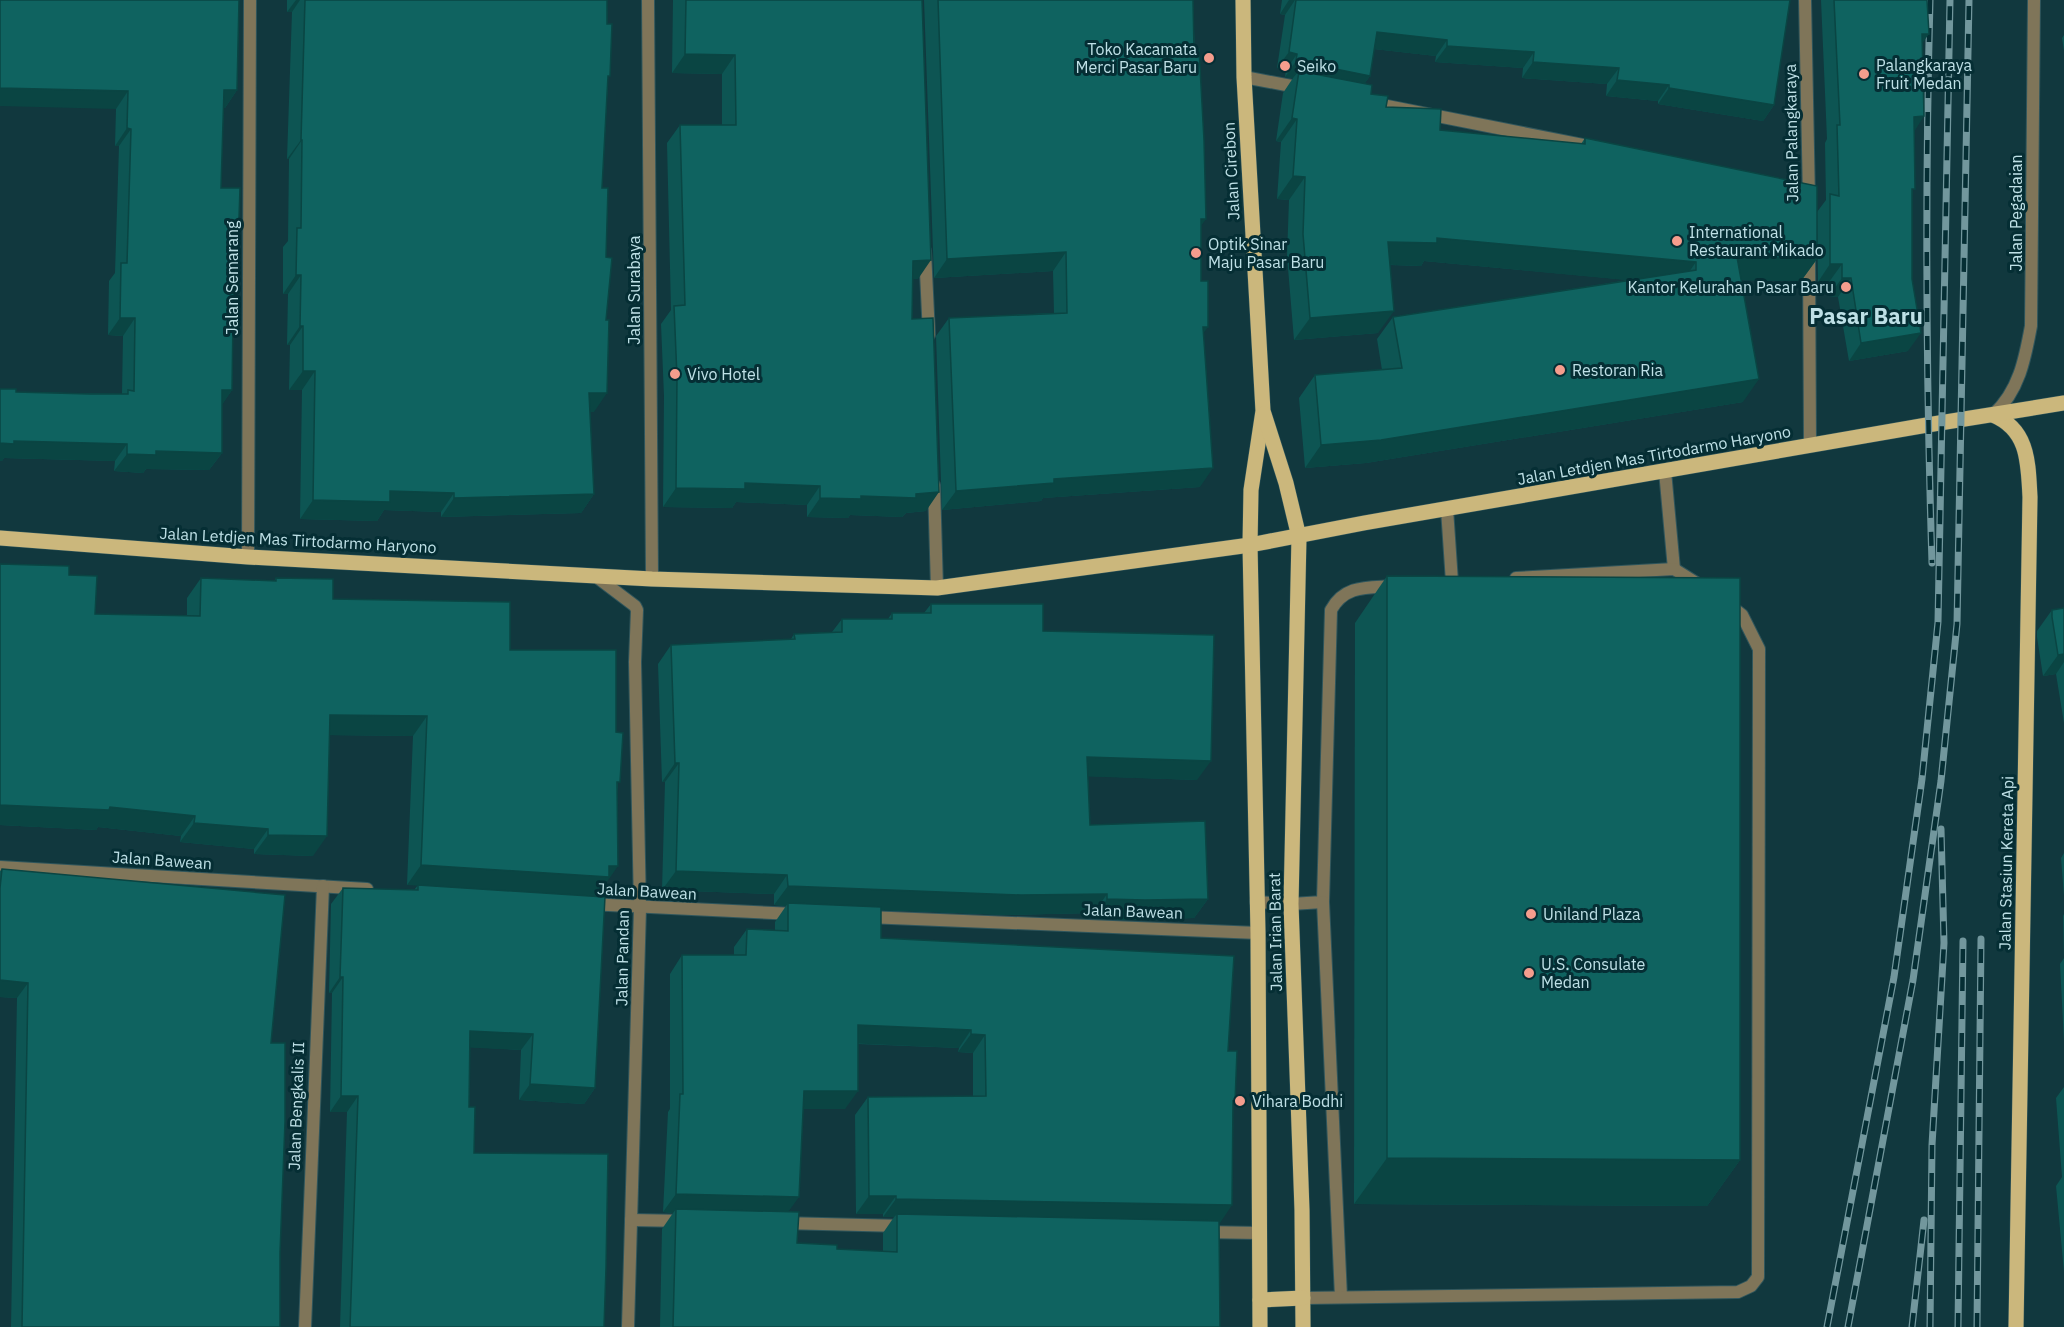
<svg xmlns="http://www.w3.org/2000/svg" width="2064" height="1327" font-family="'IBM Plex Sans',sans-serif">
<style>
.lines{fill:none;stroke-linecap:round;stroke-linejoin:round}
.lane-casing{stroke:#30565c;stroke-width:14}
.street-casing{stroke:#30565c;stroke-width:14}
.primary-casing{stroke:#30565c;stroke-width:16}
.lane{stroke:#7f7559;stroke-width:12}
.street{stroke:#7f7559;stroke-width:12}
.primary{stroke:#cbb77c;stroke-width:15}
.rail-casing{stroke:#72979d;stroke-width:7}
.rail{stroke:#052e34;stroke-width:4.5;stroke-dasharray:14;stroke-linecap:butt}
.wall{fill:#0d5553;fill-rule:evenodd}
.shaded-wall{fill:#0a4543}
.building{fill:#0f6360;stroke:#0a4543;stroke-width:1.5}
.poi-dot{fill:#f59d8d;stroke:#052e34;stroke-width:2}
.labels{text-anchor:middle;stroke-width:6;stroke-linejoin:round;paint-order:stroke}
.poi-label{font-size:16px;fill:#bee0e6;stroke:#052e34;text-anchor:start}
.street-label{font-size:16px;fill:#bee0e6;stroke:#052e34}
.district-label{font-size:22px;font-weight:bold;fill:#bee0e6;stroke:#052e34}
</style>
<rect width="100%" height="100%" fill="#11383e"/>
<g class="lines">
<defs>
<g id="lane">
<path d="M1665,471L1674,569"/>
<path d="M1447,509L1452,582"/>
<path d="M1516,578L1674,569L1701,586"/>
<path d="M1256,902L1291,904L1323,902L1331,610C1345,584 1369,588 1394,586"/>
<path d="M1323,902L1341,1297"/>
<path d="M1303,1298L1738,1292L1751,1286L1758,1277L1759,649L1742,615L1728,604"/>
</g>
<g id="street">
<path d="M648,0L652,579"/>
<path d="M1805,0L1809,199"/>
<path d="M1244,77L1302,88"/>
<path d="M1372,103L1588,146"/>
<path d="M925,251L929,335"/>
<path d="M1809,255L1810,446"/>
<path d="M1993,415C2019,391 2025,359 2031,326L2034,0"/>
<path d="M934,485L937,588"/>
<path d="M248,557L250,0"/>
<path d="M594,575L635,606L637,610L635,662L640,908L628,1327"/>
<path d="M0,867L367,889"/>
<path d="M588,904L795,914"/>
<path d="M867,917L1258,933"/>
<path d="M631,1220L684,1221"/>
<path d="M782,1223L903,1226"/>
<path d="M1202,1232L1260,1233"/>
<path d="M305,1327L323,886"/>
</g>
<g id="primary">
<path d="M1243,0L1244,77L1263,411L1251,490L1250,545L1258,933L1260,1327"/>
<path d="M1264,414L1286,483L1299,537L1291,904L1302,1210L1303,1327"/>
<path d="M1993,415C2029,430 2028,463 2030,497L2016,1327"/>
<path d="M0,538L248,557L652,579L937,588L1250,545L1364,523L1927,425L2064,403"/>
<path d="M1260,1300L1303,1298"/>
</g>
</defs>
<use href="#lane" class="lane-casing"/>
<use href="#street" class="street-casing"/>
<use href="#primary" class="primary-casing"/>
<use href="#lane" class="lane"/>
<use href="#street" class="street"/>
<use href="#primary" class="primary"/>
<defs>
<g id="rail">
<path d="M1930,0C1925,188 1926,375 1932,563"/>
<path d="M1827,1327L1894,977L1922,779L1938,622L1950,0"/>
<path d="M1848,1327L1913,980L1941,781L1957,624L1969,0"/>
<path d="M1912,1327L1924,1220"/>
<path d="M1930,1327L1932,1145L1944,943L1941,829"/>
<path d="M1958,1327L1963,941"/>
<path d="M1977,1327L1981,939"/>
</g>
</defs>
<use href="#rail" class="rail-casing"/>
<use href="#rail" class="rail"/>
</g>
<g class="wall">
<path d="M0,0L237,90L225,108H223L221,188L238,248L234,254L232,390L222,404V453L209,470L146,469L143,473L114,471L115,461L4,458L2,461L16,392L122,394L123,336L108,335L109,281L115,273L119,146H115L116,109Z"/>
<path d="M287,0H607L608,80L602,188L594,412H590L594,494L581,513L441,517V512L384,510L377,521L300,519L302,390H289L290,345H287L288,294H283V247L288,241L289,159H287L292,12H287Z"/>
<path d="M673,0H922L918,279H912V319L926,511L906,513L902,517L850,515L848,518L807,517V505L736,502L732,508L663,507L664,396L661,324L671,310L667,143L680,125H722V74L672,73Z"/>
<path d="M924,0H1193L1201,227V281L1203,334L1200,487L1043,498L1041,501L942,510L936,336L949,318L1054,313L1053,271L934,278Z"/>
<path d="M1282,0H1790L1774,105L1763,121L1658,104V101L1606,96L1607,84L1522,78L1523,68L1435,62L1436,56L1374,49L1370,76L1364,84L1371,94L1386,107L1440,130L1581,144L1585,138L1817,259L1801,281L1742,280L1743,402L1366,463L1305,468L1299,398L1315,375L1382,370L1377,339L1393,317L1629,280L1424,261L1421,266L1390,265L1378,333L1294,340L1287,256L1289,200L1277,199L1281,142L1276,141L1283,93L1293,78L1285,77L1286,70L1277,68L1285,15L1280,14Z"/>
<path d="M1821,0H1927L1914,132L1908,351L1849,361L1838,297L1829,296V282H1818L1817,212L1826,200L1825,143L1827,139Z"/>
<path d="M2064,35V51L2062,38Z"/>
<path d="M0,564L69,575L95,614L187,616V598L201,578L274,581L276,578L333,599L510,650L616,732L618,786L604,886H602L595,897V1088L584,1104L519,1100L521,1050L470,1047L469,1107L474,1153L604,1327H340L347,1112H330L332,993H329L331,904L343,888L414,890L418,885H407L413,736L329,735L313,856L254,854V849L180,842L181,836L98,827L96,830L0,825Z"/>
<path d="M1387,576L1740,1160L1707,1206L1354,1204L1355,623Z"/>
<path d="M931,604L1043,631L1197,780L1088,776L1090,825L1208,899L1194,918L1131,920L1094,918V913L1007,915L881,910V938L1228,1051L1235,1102L1233,1104L1220,1223H1219L1220,1327H660L662,1229L673,1213L663,1212L668,1112L670,1109V974L682,955H734V947L747,929L775,930V922L786,906L774,905V894L662,890L665,782H662L658,664L671,645L791,639L794,634L832,632L842,619H888L892,613H924ZM858,1044L959,1048L958,1052L973,1053V1097H868L855,1115L856,1214H883V1217H894L883,1233V1252L837,1249L797,1243L788,1212L803,1109H845Z"/>
<path d="M2064,608V723L2056,674L2043,676L2037,637V631L2052,610Z"/>
<path d="M2064,853V896L2061,858Z"/>
<path d="M2,869L271,1043L280,1253V1327H11L17,998L0,997V871Z"/>
<path d="M2064,914V1042L2060,964L2064,958L2063,916Z"/>
<path d="M2064,1087V1272L2056,1186L2062,1177L2056,1098Z"/>
</g>
<g class="shaded-wall">
<path d="M296,0H300L292,12H287Z"/>
<path d="M1289,0H1295L1285,15L1280,14Z"/>
<path d="M1377,32L1447,40L1436,56L1365,48Z"/>
<path d="M1922,34H1929L1916,52Z"/>
<path d="M1447,46L1534,52L1523,68L1435,62Z"/>
<path d="M1289,52L1297,54L1286,70L1277,68Z"/>
<path d="M685,54L735,55L722,74L672,73Z"/>
<path d="M1296,61L1370,76L1359,92L1299,71L1293,78L1285,77Z"/>
<path d="M1533,62L1619,68L1607,84L1522,78Z"/>
<path d="M1617,80L1669,85L1658,101L1606,96Z"/>
<path d="M0,88L128,91L116,109L0,106Z"/>
<path d="M1669,88L1774,105L1763,121L1658,104Z"/>
<path d="M224,90H237L225,108L212,107Z"/>
<path d="M1924,116L1912,135L1914,117Z"/>
<path d="M1292,118L1297,119L1281,142L1276,141Z"/>
<path d="M127,128L131,129L119,146H115Z"/>
<path d="M301,140H302L289,159H287Z"/>
<path d="M1293,176L1305,177L1289,200L1277,199Z"/>
<path d="M1201,219H1206L1193,237Z"/>
<path d="M1437,238L1696,262L1680,285L1424,261L1421,266L1372,264L1388,242Z"/>
<path d="M1066,252L1053,271L934,278L947,259Z"/>
<path d="M1737,257L1817,259L1801,281L1722,280Z"/>
<path d="M931,260L918,279L899,280L913,261Z"/>
<path d="M1830,264H1842L1829,282H1818Z"/>
<path d="M296,275H301L288,294H283Z"/>
<path d="M1842,278H1851L1838,297L1829,296Z"/>
<path d="M1394,311L1378,333L1294,340L1310,318Z"/>
<path d="M120,318H135L123,336L108,335Z"/>
<path d="M300,326H303L290,345H287Z"/>
<path d="M1203,327H1208L1195,345Z"/>
<path d="M1921,333L1908,351L1849,361L1861,343Z"/>
<path d="M303,371H315L302,390H289Z"/>
<path d="M1759,379L1743,402L1366,463L1305,468L1321,445Z"/>
<path d="M222,390H232L220,408Z"/>
<path d="M589,393H607L594,412H576Z"/>
<path d="M14,441L127,444L115,461L4,458L2,461H0V443Z"/>
<path d="M156,451L222,453L209,470L146,469L143,473L114,471L127,454Z"/>
<path d="M1213,468L1200,487L1043,498L1041,501L942,510L956,491L1054,479Z"/>
<path d="M745,483L820,486L807,505L736,502L732,508L663,507L676,488Z"/>
<path d="M390,491L454,493L441,512L384,510L377,521L300,519L313,500Z"/>
<path d="M939,492L926,511L906,513L902,517L850,515L848,518L807,517L820,498Z"/>
<path d="M594,494L581,513L441,517L454,498Z"/>
<path d="M2064,654V662L2056,674L2043,676L2058,655Z"/>
<path d="M330,715L427,716L413,736L316,735Z"/>
<path d="M1087,757L1211,761L1197,780L1074,776Z"/>
<path d="M675,763H679L665,782H662Z"/>
<path d="M0,805L110,807L195,816L181,836L98,827L96,830L0,825Z"/>
<path d="M194,823L268,829L254,849L180,842Z"/>
<path d="M268,835L327,836L313,856L254,854Z"/>
<path d="M421,865L609,866H618L604,886H602L595,897L407,885Z"/>
<path d="M676,871L787,875L774,894L662,890Z"/>
<path d="M788,886L1107,894L1094,913L1007,915L788,906V903L786,906L774,905Z"/>
<path d="M1107,899H1208L1194,918L1131,920L1094,918Z"/>
<path d="M340,977H343L332,993H329Z"/>
<path d="M0,980L28,983L17,998L0,997Z"/>
<path d="M858,1025L971,1030L959,1048L846,1043Z"/>
<path d="M470,1031L533,1034L521,1050L459,1047Z"/>
<path d="M971,1034L985,1035L973,1053L958,1052Z"/>
<path d="M530,1084L595,1088L584,1104L519,1100Z"/>
<path d="M804,1091H858L845,1109H791Z"/>
<path d="M341,1096H358L347,1112H330Z"/>
<path d="M1387,1158L1740,1160L1707,1206L1354,1204Z"/>
<path d="M676,1194L799,1197L786,1215L676,1209L673,1213L663,1212Z"/>
<path d="M869,1196H896L883,1214H856Z"/>
<path d="M896,1199L1232,1205L1220,1223L897,1217V1214L894,1217H883Z"/>
</g>
<g class="building">
<path d="M0,0H239L237,90H224L221,188H240L238,248H234L232,390H222V453L156,451V455L127,454V444L14,441V444L0,443V389H16V392L90,394H128V390L134,391L135,318H120L121,263H127L131,129L127,128L128,91L0,88Z"/>
<path d="M305,0H607V24H612L610,76H608L602,188H608L606,257L612,258L606,320H609L607,393H589L594,494L454,498V493L390,491V502L313,500L315,371H303V326H300L301,275H296L297,228H301L302,140H301Z"/>
<path d="M686,0H922L931,260L913,261L912,319L933,318L939,492L916,494V498L861,496V499L820,498V486L745,483V489L676,488L677,377L674,306L685,305L680,125H736L735,55L685,54Z"/>
<path d="M938,0H1193L1194,50L1199,49L1204,140L1206,219H1201V281H1208V327H1203L1213,468L1054,479V483L956,491L949,318L1067,313L1066,252L947,259Z"/>
<path d="M1296,0H1790L1774,105L1669,88V85L1617,80L1619,68L1533,62L1534,52L1447,46V40L1377,32L1370,76L1296,61L1297,54L1289,52Z"/>
<path d="M1834,0H1927L1929,34H1922L1924,116L1914,117L1915,189H1912V279L1921,333L1861,343L1851,278H1842V264H1830V194L1839,196L1837,125H1840Z"/>
<path d="M1299,71L1372,85L1371,94L1388,96L1386,107L1441,109L1440,130L1585,144V138L1817,186V259L1737,257L1759,379L1381,440L1321,445L1315,375L1402,368L1393,317L1696,270V262L1437,238V243L1388,242L1394,311L1310,318L1303,234L1305,177L1293,176L1297,119L1292,118Z"/>
<path d="M0,564L69,566V575L97,576L95,614L200,616L201,578L276,581V578L333,579V599L510,602V650H616V732L623,733L620,782H617L618,866H609V877L421,865L427,716L330,715L327,836L268,835V829L194,823L195,816L110,807L109,810L0,805Z"/>
<path d="M1387,576L1740,578V1160L1387,1158Z"/>
<path d="M931,604H1043V631L1214,635L1211,761L1087,757L1090,825L1205,821L1208,899L1145,900L1107,899V894L1021,895L788,886L787,875L676,871L679,763H675L671,645L795,639L794,634L842,632V619H892V613H931Z"/>
<path d="M2064,608V654L2058,655L2052,617V610Z"/>
<path d="M2,869L285,895L271,1043H285V1122L280,1253V1327H22L28,983L0,980V888Z"/>
<path d="M418,885L605,897L595,1088L530,1084L533,1034L470,1031L469,1107H475L474,1153L608,1154L606,1268L604,1327H350L358,1096H341L343,977H340L343,888L418,890Z"/>
<path d="M788,903L881,907V938L1234,956L1228,1051H1237L1235,1102L1233,1101L1232,1205L896,1199V1196H869L868,1097L986,1096L985,1035L971,1034V1030L858,1025V1091H804L799,1197L676,1194L680,1094H683L682,955H746L747,929L788,931Z"/>
<path d="M676,1209L799,1212L797,1243L837,1245V1249L897,1252V1214L1219,1221L1220,1327H673Z"/>
</g>
<g class="poi-dot">
<circle cx="1209" cy="58" r="6"/>
<circle cx="1285" cy="66" r="6"/>
<circle cx="1864" cy="74" r="6"/>
<circle cx="1677" cy="241" r="6"/>
<circle cx="1196" cy="253" r="6"/>
<circle cx="1846" cy="287" r="6"/>
<circle cx="1560" cy="370" r="6"/>
<circle cx="675" cy="374" r="6"/>
<circle cx="1531" cy="914" r="6"/>
<circle cx="1529" cy="973" r="6"/>
<circle cx="1240" cy="1101" r="6"/>
</g>
<g class="labels">
<g class="poi-label">
<text x="1197" y="55" text-anchor="end">Toko Kacamata<tspan x="1197" dy="18">Merci Pasar Baru</tspan></text>
<text x="1876" y="71">Palangkaraya<tspan x="1876" dy="18">Fruit Medan</tspan></text>
<text x="1297" y="72">Seiko</text>
<text x="1689" y="238">International<tspan x="1689" dy="18">Restaurant Mikado</tspan></text>
<text x="1208" y="250">Optik Sinar<tspan x="1208" dy="18">Maju Pasar Baru</tspan></text>
<text x="1834" y="293" text-anchor="end">Kantor Kelurahan Pasar Baru</text>
<text x="1572" y="376">Restoran Ria</text>
<text x="687" y="380">Vivo Hotel</text>
<text x="1543" y="920">Uniland Plaza</text>
<text x="1541" y="970">U.S. Consulate<tspan x="1541" dy="18">Medan</tspan></text>
<text x="1252" y="1107">Vihara Bodhi</text>
</g>
<g class="street-label">
<text transform="translate(1791 133) rotate(-91)" y="6">Jalan Palangkaraya</text>
<text transform="translate(1231 171) rotate(-93)" y="6">Jalan Cirebon</text>
<text transform="translate(2016 213) rotate(-90)" y="6">Jalan Pegadaian</text>
<text transform="translate(232 278) rotate(-90)" y="6">Jalan Semarang</text>
<text transform="translate(634 290) rotate(-90)" y="6">Jalan Surabaya</text>
<text transform="translate(1654 455) rotate(-10)" y="6">Jalan Letdjen Mas Tirtodarmo Haryono</text>
<text transform="translate(298 540) rotate(3)" y="6">Jalan Letdjen Mas Tirtodarmo Haryono</text>
<text transform="translate(162 860) rotate(4)" y="6">Jalan Bawean</text>
<text transform="translate(2006 863) rotate(-89)" y="6">Jalan Stasiun Kereta Api</text>
<text transform="translate(647 891) rotate(3)" y="6">Jalan Bawean</text>
<text transform="translate(1133 911) rotate(2)" y="6">Jalan Bawean</text>
<text transform="translate(1275 932) rotate(-91)" y="6">Jalan Irian Barat</text>
<text transform="translate(622 958) rotate(-89)" y="6">Jalan Pandan</text>
<text transform="translate(296 1106) rotate(-88)" y="6">Jalan Bengkalis II</text>
</g>
<g class="district-label">
<text x="1866" y="324">Pasar Baru</text>
</g>
</g>
</svg>
